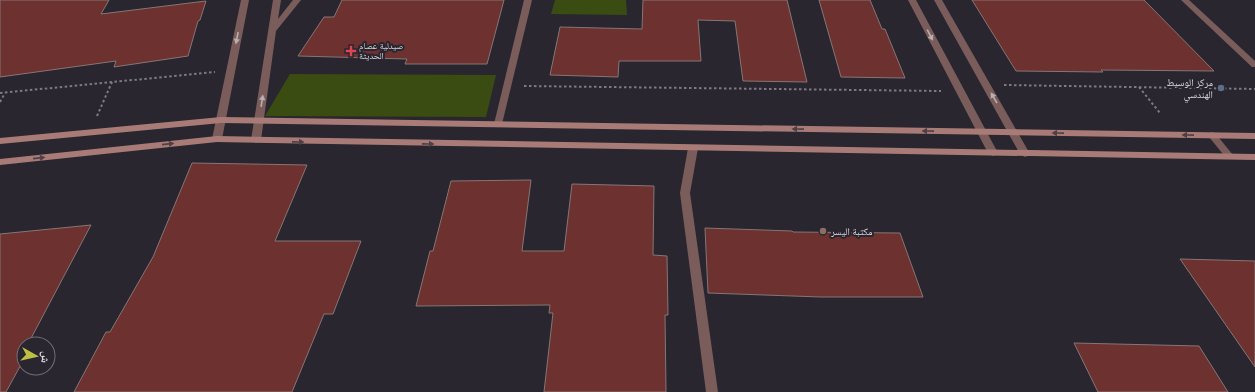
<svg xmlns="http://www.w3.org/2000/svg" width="1255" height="392" font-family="Poppins,'Noto Naskh Arabic',sans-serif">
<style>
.green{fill:#3a4c11}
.building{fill:#6d3130;stroke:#857675}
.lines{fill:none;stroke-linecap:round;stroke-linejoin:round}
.path{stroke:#7d7a82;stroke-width:2;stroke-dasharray:2.5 2.5;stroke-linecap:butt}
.street{fill:#7a5d5b;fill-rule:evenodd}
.secondary{fill:#a97b77;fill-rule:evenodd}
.oneway{fill:#baaeb1}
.oneway2{fill:#4f4045}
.health-dot{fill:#e0444e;stroke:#292630;stroke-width:1.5}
.service-dot{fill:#5c6f8a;stroke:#292630;stroke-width:1.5}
.education-dot{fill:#8d6e63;stroke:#292630;stroke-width:1.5}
.labels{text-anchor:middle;stroke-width:4;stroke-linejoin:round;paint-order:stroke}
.far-poi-label{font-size:9px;fill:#dcd9e0;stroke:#292630;text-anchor:start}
.poi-label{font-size:10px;fill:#dcd9e0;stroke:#292630;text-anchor:end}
</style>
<rect width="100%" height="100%" fill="#292630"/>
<g class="green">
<path d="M555,0H626L627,15L551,14Z"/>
<path d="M290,74L496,75L486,117L265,116Z"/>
</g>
<g class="building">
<path d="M0,0H109L101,14L206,1L200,20L198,21L188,56L114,67L116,61L0,77Z"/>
<path d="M342,0H504L487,64H405L407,59L298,56L324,17H334Z"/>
<path d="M643,0H787L807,82L743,81L735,21L698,20L701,61H619L618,77L550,75L560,27L642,29Z"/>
<path d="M819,0H870L882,29H885L905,78L841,77Z"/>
<path d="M972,0H1144L1214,71L1101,70L1103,72L1016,71Z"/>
<path d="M192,163L307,165L275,241H361L333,314H324L292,392H74L106,332H110L153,257Z"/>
<path d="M531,180L522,251H564L572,184L654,186L653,255L667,256L668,315H665L666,392H544L553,313H549L550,305L416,306L430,251H433L451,181Z"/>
<path d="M91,225L28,344H24V359L6,392H0V234Z"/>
<path d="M705,228L792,231L793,232L900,233L923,297H821L708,293Z"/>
<path d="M1180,259L1255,261V367Z"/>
<path d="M1074,343L1199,346L1228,392H1098Z"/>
</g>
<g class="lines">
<g class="path">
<path d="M1004,85L1255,89"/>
<path d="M524,86L941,91"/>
<path d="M1139,87L1160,113"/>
<path d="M0,93L215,72"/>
<path d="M0,102L5,93"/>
<path d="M97,116L112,82"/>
</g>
<g class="street">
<path d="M241,0H249L222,139L217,142L212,139Z"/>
<path d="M273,0H281L278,19L293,0H301L276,31L261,140L256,143L251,140Z"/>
<path d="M524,0H532L502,124L498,127L494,124Z"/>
<path d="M908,0H916L998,153L996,155L993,156L988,153Z"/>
<path d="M934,0H942L1030,154L1028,156L1025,157L1020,154Z"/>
<path d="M1181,0H1189L1255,61V67H1252Z"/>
<path d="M1212,132L1215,133L1233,155L1235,157L1233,159H1227L1209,137L1207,135Z"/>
<path d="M693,145L698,148L690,193L718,392H706L680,193L688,148Z"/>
</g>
<g class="secondary">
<path d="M221,117L1255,133V139L221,123L0,144V138Z"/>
<path d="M217,136L1255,154V160L217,142L0,165V159Z"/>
</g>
</g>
<defs><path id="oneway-solid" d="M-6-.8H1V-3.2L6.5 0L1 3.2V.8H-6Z"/></defs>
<g class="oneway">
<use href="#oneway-solid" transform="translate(930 35) rotate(62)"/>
<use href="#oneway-solid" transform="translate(237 38) rotate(101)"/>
<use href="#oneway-solid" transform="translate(994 98) rotate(-120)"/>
<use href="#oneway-solid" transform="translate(262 101) rotate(-81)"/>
</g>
<g class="oneway2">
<use href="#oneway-solid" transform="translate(798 129) rotate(-179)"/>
<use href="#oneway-solid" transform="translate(928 131) rotate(-179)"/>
<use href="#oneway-solid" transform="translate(1058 133) rotate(-179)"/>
<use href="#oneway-solid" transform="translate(1188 135) rotate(-179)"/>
<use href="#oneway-solid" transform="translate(298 142) rotate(1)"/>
<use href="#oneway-solid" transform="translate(168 144) rotate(-6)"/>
<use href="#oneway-solid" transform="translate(428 144) rotate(1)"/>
<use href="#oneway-solid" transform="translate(39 158) rotate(-6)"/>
</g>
<path class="health-dot" d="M349 45h4v4h4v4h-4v4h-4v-4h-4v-4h4z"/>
<circle class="service-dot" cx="1221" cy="88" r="4"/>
<circle class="education-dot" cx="823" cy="231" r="4"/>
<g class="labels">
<g class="far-poi-label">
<text x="359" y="49">صيدلية عصام<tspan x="359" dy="10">الحديثة</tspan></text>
</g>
<g class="poi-label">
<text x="1213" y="86">مركز الوسيط<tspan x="1213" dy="12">الهندسي</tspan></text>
<text x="831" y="235" text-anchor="start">مكتبة اليسر</text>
</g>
</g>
<g transform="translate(36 356) rotate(98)"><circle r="19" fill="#292630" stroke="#716e76"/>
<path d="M0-3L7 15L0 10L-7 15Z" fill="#bcbf44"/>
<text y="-6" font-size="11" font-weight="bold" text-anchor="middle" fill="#dcd9e0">ش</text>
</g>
</svg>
